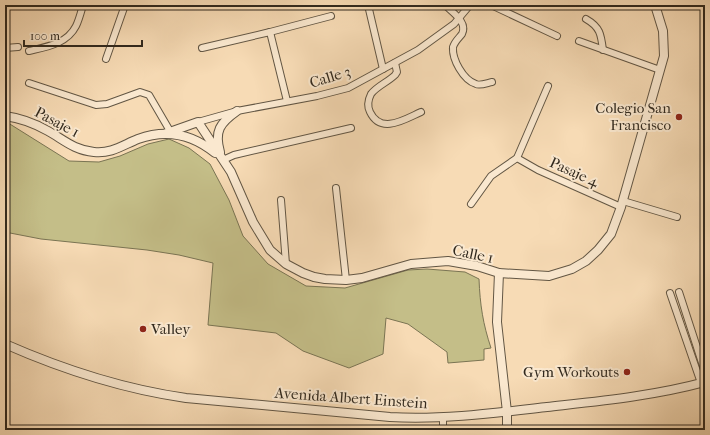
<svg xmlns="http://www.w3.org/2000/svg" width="710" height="435" font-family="'IM FELL French Canon',serif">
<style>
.green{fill:#c4be88;stroke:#7a7453}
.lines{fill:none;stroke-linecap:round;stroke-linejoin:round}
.minor-casing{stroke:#625644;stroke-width:8}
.tertiary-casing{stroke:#625644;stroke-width:10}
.minor{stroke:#fae8cf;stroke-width:6}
.tertiary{stroke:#fae8cf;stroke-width:8}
.poi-dot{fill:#8f2418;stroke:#fae8cf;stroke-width:1.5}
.labels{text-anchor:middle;stroke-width:4;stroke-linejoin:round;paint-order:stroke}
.street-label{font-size:15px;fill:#31291e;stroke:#fae8cf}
.poi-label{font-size:15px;fill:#31291e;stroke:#fae8cf;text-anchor:end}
</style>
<rect width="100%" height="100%" fill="#f7dbb5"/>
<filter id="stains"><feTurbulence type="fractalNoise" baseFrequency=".005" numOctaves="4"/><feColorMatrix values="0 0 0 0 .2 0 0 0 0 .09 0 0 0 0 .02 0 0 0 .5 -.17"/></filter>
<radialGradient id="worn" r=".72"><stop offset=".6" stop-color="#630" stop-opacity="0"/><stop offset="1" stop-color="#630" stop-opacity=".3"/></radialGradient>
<path class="green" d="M5,121L69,161L99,162L120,156L148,144L169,139L189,148L210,164L229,200L243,236L268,264L306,286L345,288L408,270L427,269L465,272L479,279C480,305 483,324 491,348L484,349V360L448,363L447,352L408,324L386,318L383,354L349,368L303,351L276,333L208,325L213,263L179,255L147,250L41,239L10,233L5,230Z"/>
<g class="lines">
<defs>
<g id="minor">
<path d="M368,5L383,69"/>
<path d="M445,5C452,12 468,22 462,34C459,38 455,41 453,47C452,59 463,80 476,84C480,86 487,83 492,82"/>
<path d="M491,5L557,36"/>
<path d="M586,19C600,27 601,34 603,50"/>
<path d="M270,32L287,101"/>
<path d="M579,41L660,70"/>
<path d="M5,48L18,47"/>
<path d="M202,48L270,32L331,16"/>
<path d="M29,51C46,47 67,44 76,26C79,20 81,12 83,5"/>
<path d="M106,59L125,5"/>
<path d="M395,63L397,72L395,75C388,82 377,86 371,94C368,100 367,106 370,112C381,135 405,119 421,112"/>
<path d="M29,83L96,105L107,104L140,92L149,95L170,131"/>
<path d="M198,122L237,111L317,96L348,88L418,50L454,24L470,5"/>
<path d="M517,158L538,170L621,207"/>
<path d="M223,160L234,155L351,128"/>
<path d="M336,188L346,280"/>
<path d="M281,200L286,264"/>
<path d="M623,201L677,217"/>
<path d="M471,204L491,176L517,158L548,86"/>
<path d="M679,292L705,372"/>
<path d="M670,293L701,383"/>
<path d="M443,417V430"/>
</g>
<g id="tertiary">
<path d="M5,116C20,118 34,123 48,131C64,140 74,150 94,152C111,154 123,145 138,139C166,129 192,134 215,153"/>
<path d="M164,134L198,122L231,172L253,222L270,250L286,264L303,273L314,277L325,279L346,280L362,278L411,264L448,261L477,266L499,273L549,276L572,269L586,261L598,250L611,234L621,207L664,56L663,31L655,5"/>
<path d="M220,152C214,131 220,123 237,111"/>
<path d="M499,273L497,322L507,412V430"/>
<path d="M5,344C64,370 123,389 186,398L390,417C442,420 495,413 547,407C600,401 653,396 705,382"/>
</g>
</defs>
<use href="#minor" class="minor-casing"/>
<use href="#tertiary" class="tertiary-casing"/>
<use href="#minor" class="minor"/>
<use href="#tertiary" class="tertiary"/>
</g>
<g class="poi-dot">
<circle cx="679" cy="117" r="4"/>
<circle cx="143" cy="329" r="4"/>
<circle cx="627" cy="372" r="4"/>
</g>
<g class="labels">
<g class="street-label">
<text transform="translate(330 77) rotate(-17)" y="5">Calle 3</text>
<text transform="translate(57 122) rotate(28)" y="5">Pasaje 1</text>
<text transform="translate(574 172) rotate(24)" y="5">Pasaje 4</text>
<text transform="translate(473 254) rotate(12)" y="5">Calle 1</text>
<text transform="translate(351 398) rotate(4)" y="5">Avenida Albert Einstein</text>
</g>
<g class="poi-label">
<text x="671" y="113">Colegio San<tspan x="671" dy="17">Francisco</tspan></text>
<text x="151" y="334" text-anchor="start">Valley</text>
<text x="619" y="377">Gym Workouts</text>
</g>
</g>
<rect width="710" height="435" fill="none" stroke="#f7dbb5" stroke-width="20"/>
<rect x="6" y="6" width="698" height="423" fill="none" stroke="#31291e" stroke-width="2"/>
<rect x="10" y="10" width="690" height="415" fill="none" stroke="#31291e"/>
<path d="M24 40v6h118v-6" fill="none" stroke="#31291e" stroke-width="2"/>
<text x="30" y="40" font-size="12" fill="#31291e" stroke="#fae8cf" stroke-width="3" paint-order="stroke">100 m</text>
<rect width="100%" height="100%" filter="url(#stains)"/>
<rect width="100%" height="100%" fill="url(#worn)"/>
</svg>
